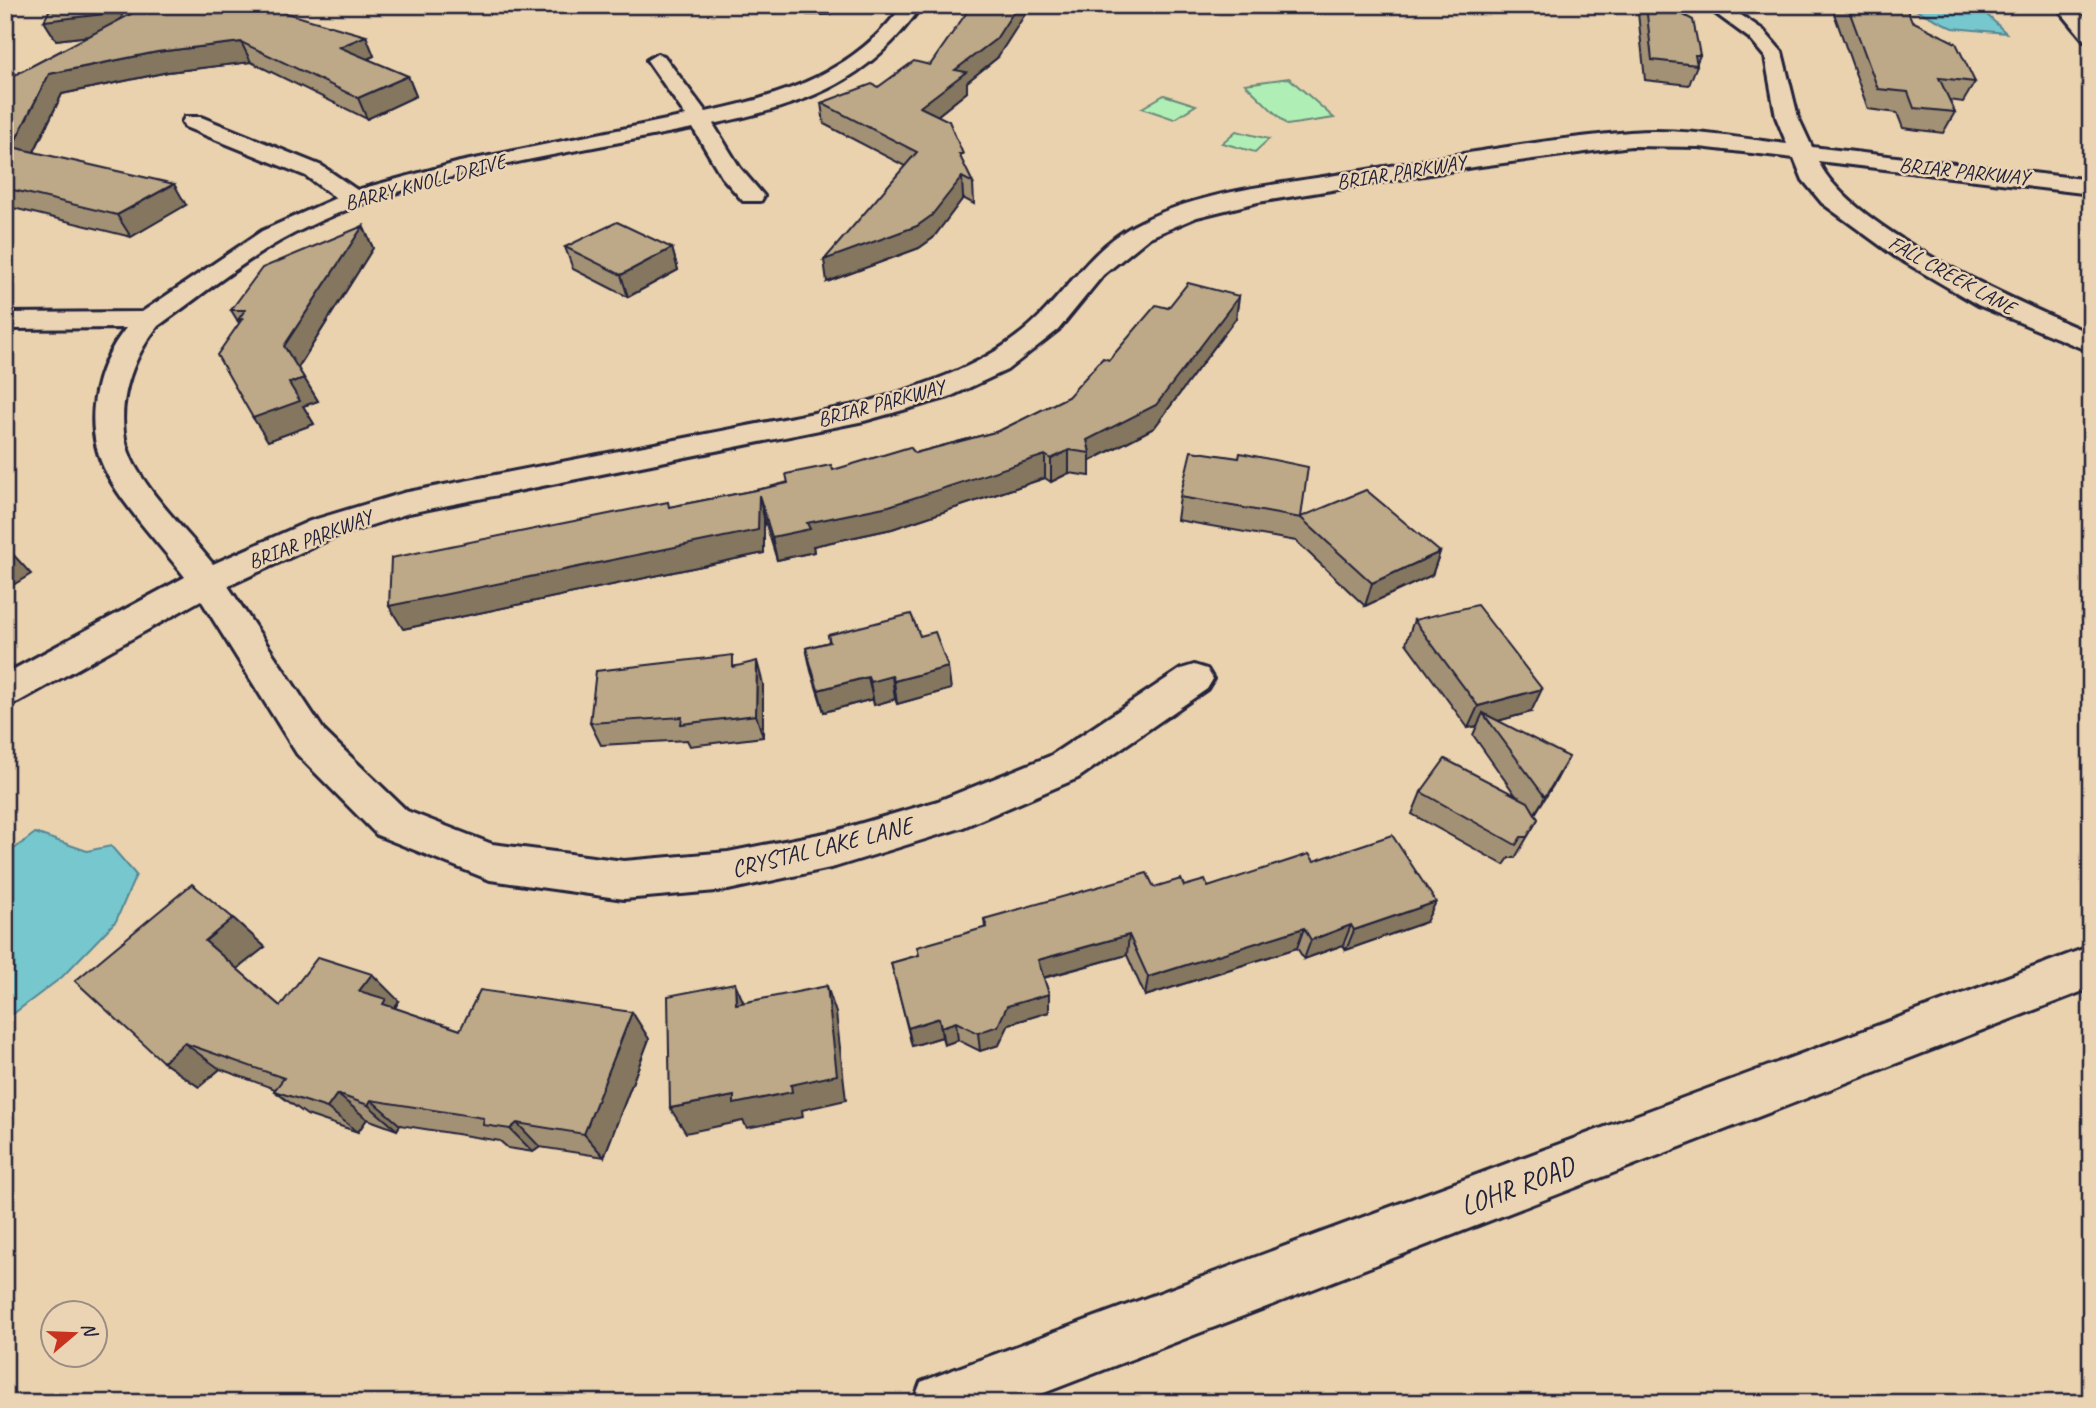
<svg xmlns="http://www.w3.org/2000/svg" width="2096" height="1408" font-family="Caveat,sans-serif">
<style>
.green{fill:#afefb6;stroke:#688878;stroke-width:2}
.water{fill:#77c8ce;stroke:#558693;stroke-width:2}
.lines{fill:none;stroke-linecap:round;stroke-linejoin:round}
.street-casing{stroke:#22223b;stroke-width:6}
.secondary-casing{stroke:#22223b;stroke-width:6}
.street{fill:#ebd4b3;fill-rule:evenodd}
.secondary{fill:#ebd4b3;fill-rule:evenodd}
.wall{fill:#a39174;stroke:#22223b;stroke-width:2}
.shaded-wall{fill:#84765e;stroke:#22223b;stroke-width:2}
.building{fill:#bda987;stroke:#22223b;stroke-width:2}
.labels{text-anchor:middle;stroke-width:5;stroke-linejoin:round;paint-order:stroke}
.far-street-label{font-size:21px;fill:#22223b;stroke:#ebd4b3}
.street-label{font-size:24px;fill:#22223b;stroke:#ebd4b3}
.near-street-label{font-size:28px;fill:#22223b;stroke:#ebd4b3}
</style>
<rect width="100%" height="100%" fill="#ead2ae"/>
<filter id="ink" filterUnits="userSpaceOnUse"><feTurbulence type="fractalNoise" baseFrequency=".0143" numOctaves="2"/><feDisplacementMap in="SourceGraphic" scale="14" xChannelSelector="R" yChannelSelector="G"/><feConvolveMatrix kernelMatrix="1 2 1 2 8 2 1 2 1" color-interpolation-filters="sRGB"/></filter>
<g filter="url(#ink)">
<g class="green">
<path d="M1289,78L1334,118L1287,125L1245,84Z"/>
<path d="M1164,95L1196,105L1174,119L1142,108Z"/>
<path d="M1236,131L1269,139L1255,152L1222,143Z"/>
</g>
<g class="water">
<path d="M1906,5H1977L2006,33L1953,28Z"/>
<path d="M35,833L87,851L111,846L136,875L116,921L62,977L5,1020V856Z"/>
</g>
<g class="lines">
<defs>
<path id="street" d="M903,5H922C868,84 803,105 713,124L740,168L764,196L761,201H743L722,177L693,128C561,155 398,175 280,241C238,265 198,298 158,326C126,365 109,425 138,471C158,504 189,534 213,564L310,521L403,493L860,404C925,385 990,366 1039,317C1070,286 1093,248 1133,226C1197,191 1277,185 1348,173C1441,158 1535,140 1630,132C1682,128 1736,138 1787,144L1776,117L1765,57L1749,38L1704,5H1726L1763,30L1782,52L1798,117L1812,147L2091,180V194L1818,161C1850,230 2021,303 2091,334V352L1978,305L1896,257L1822,203L1803,180L1794,158L1699,147L1631,146L1473,167L1258,202L1197,217L1150,237L1103,275L1058,330L1007,370L949,397L864,421L409,513L334,537L228,586L325,732L407,811L492,844L624,861L728,852L835,831L938,801L1050,756L1181,669L1194,665L1207,669L1213,679L1207,689L1078,778L961,828L835,867L728,890L624,899L490,880L377,835L297,754L201,600L18,702L5,706V674L185,577C162,547 125,508 107,474C82,428 93,369 126,328L5,329V313L142,312L262,231L336,198L306,176L185,127L182,122L185,117H201L322,166L357,190L460,162L686,116L647,60L657,54L664,56L706,112C783,96 855,72 903,5Z"/>
<g id="secondary">
<path d="M2055,5H2074L2091,24V42L2084,40Z"/>
<path d="M2091,946V988L1018,1403H913L921,1382L942,1374Z"/>
</g>
</defs>
<use href="#street" class="street-casing"/>
<use href="#secondary" class="secondary-casing"/>
<use href="#street" class="street"/>
<use href="#secondary" class="secondary"/>
</g>
<g class="wall">
<path d="M126,5L120,20L366,36L374,56L367,59L408,76L416,96L367,119L251,62L168,72L62,94L34,152L186,205L131,237L5,206V80L89,36L56,40L44,21Z"/>
<path d="M802,5H839L831,15H807Z"/>
<path d="M1641,5H1665L1700,55L1697,62V65L1689,85L1645,80L1638,13Z"/>
<path d="M1831,5H1880L1912,21L1975,82L1963,102L1949,100L1955,112L1943,133L1903,128L1897,113L1868,109Z"/>
<path d="M997,58L967,82V92L937,116L973,183L974,204L963,198L933,238L919,248L827,282L905,166L824,124L821,103L878,87L930,65Z"/>
<path d="M363,226L373,248L298,368L318,401L303,406L314,424L268,441L239,323L231,310Z"/>
<path d="M565,247L672,248L678,270L628,297L573,269Z"/>
<path d="M1239,296L1236,318L1154,428L1090,461V476L1069,473L1051,482L1045,478L892,529L813,546L814,552L777,560L764,518V553L403,629L670,507L766,488L833,470L915,453L999,431L1068,397L1168,308Z"/>
<path d="M1180,497L1301,517L1440,552L1432,575L1365,606L1296,541L1177,520Z"/>
<path d="M1414,620L1531,712L1497,721L1557,779L1535,814L1538,819L1515,858H1509L1504,865L1412,814L1421,792L1516,796L1473,735L1477,726L1468,728L1406,643Z"/>
<path d="M828,635L920,636L951,689L897,704L895,699L874,705L873,699L824,712L811,671L806,648L829,642Z"/>
<path d="M736,666L763,684V737L690,746L687,740L601,745L590,723Z"/>
<path d="M1314,861L1426,922L1346,950L1343,945L1304,959L1297,948L1145,996L1127,955L1044,978L1049,994V1012L1009,1024L999,1045L980,1051L958,1040L944,1045L942,1037L912,1046L891,963L919,955L985,928L984,919L1154,887H1208Z"/>
<path d="M233,918L265,947L237,969L280,1006L399,1001L395,1008L460,1030L632,1012L649,1039L604,1157L540,1147L533,1152L508,1148L500,1141L400,1125L397,1130L367,1119L358,1132L307,1115L274,1091L275,1089L220,1069L199,1087L163,1062Z"/>
</g>
<g class="shaded-wall">
<path d="M108,5H126L115,33L56,40L44,21Z"/>
<path d="M829,5H839L831,15Z"/>
<path d="M1018,5H1031L997,58L967,82V92L922,128L920,107L955,70Z"/>
<path d="M366,36L374,56L348,67L339,47Z"/>
<path d="M241,42L251,62L168,72L62,94L26,168L12,147L49,74L157,52Z"/>
<path d="M408,76L416,96L367,119L358,98Z"/>
<path d="M962,177L963,198L933,238L919,248L827,282L824,260Z"/>
<path d="M174,184L186,205L131,237L117,215Z"/>
<path d="M363,226L373,248L297,369L284,346Z"/>
<path d="M672,248L678,270L628,297L621,275Z"/>
<path d="M1239,296L1236,318L1154,428L1090,461V453L1087,440Z"/>
<path d="M304,378L318,401L303,406L314,424L268,441L253,418L289,383Z"/>
<path d="M1069,450V473L1051,482V459Z"/>
<path d="M1045,455V478L892,529L813,546L814,552L777,560L772,537L807,523Z"/>
<path d="M759,495L764,518V553L403,629L389,606Z"/>
<path d="M10,551L31,574L5,590V554Z"/>
<path d="M1440,552L1432,575L1365,606L1372,583Z"/>
<path d="M757,661L763,684V737L756,715Z"/>
<path d="M948,667L951,689L897,704L894,681Z"/>
<path d="M892,676L895,699L874,705L870,682Z"/>
<path d="M868,677L873,699L824,712L818,690Z"/>
<path d="M1542,689L1531,712L1490,723L1483,713L1477,726L1468,728L1478,706Z"/>
<path d="M1569,757L1557,779L1532,818L1545,797Z"/>
<path d="M1436,902L1426,922L1346,950L1354,930Z"/>
<path d="M233,918L265,947L237,969L205,941Z"/>
<path d="M1351,925L1343,945L1304,959L1311,940Z"/>
<path d="M1304,928L1297,948L1145,996L1148,977Z"/>
<path d="M1129,935L1127,955L1038,979V960Z"/>
<path d="M372,974L399,1001L394,1008L412,1026L359,991Z"/>
<path d="M735,983L747,1010L736,1004Z"/>
<path d="M827,986L836,1013L846,1100L802,1110L803,1117L747,1128L743,1121L686,1133L670,1108L791,1085Z"/>
<path d="M1049,994V1012L1009,1024L999,1045L980,1051L978,1033L1007,1006Z"/>
<path d="M632,1012L649,1039L604,1157L584,1134Z"/>
<path d="M939,1018L942,1037L912,1046L908,1028Z"/>
<path d="M956,1022L958,1040L944,1045L941,1027Z"/>
<path d="M184,1043L220,1069L199,1087L163,1062Z"/>
<path d="M337,1094L367,1119L358,1132L327,1108Z"/>
<path d="M371,1100L400,1125L397,1130L368,1105Z"/>
<path d="M517,1123L540,1147L533,1152L510,1129Z"/>
</g>
<g class="building">
<path d="M52,5H108L104,14L44,21Z"/>
<path d="M148,5H258L366,36L339,47L408,76L358,98L241,42L157,52L49,74L12,147L174,184L117,215L5,188V80Z"/>
<path d="M972,5H1018L996,39L955,70L966,72L920,107L949,121L963,154H959L973,183L962,177L931,216L917,226L824,260L917,152L821,103L872,84L878,87L914,61L930,65Z"/>
<path d="M1646,5H1665L1693,20L1700,55H1695L1697,65L1652,60Z"/>
<path d="M1847,5H1880L1884,7L1889,5H1905L1912,21L1956,43L1975,82L1939,78L1955,112L1914,108L1908,92L1878,89Z"/>
<path d="M617,222L672,248L621,275L565,247Z"/>
<path d="M363,226L284,346L304,378L289,383L300,401L253,418L217,355L242,319L238,320L245,310H231L262,268Z"/>
<path d="M1188,283L1239,296L1156,405L1087,440L1090,453L1069,450L1051,459L1045,455L889,506L807,523L810,529L772,537L759,495L758,530L389,606L391,558L668,502L669,507L766,488L788,483L786,474L831,465L833,470L910,447L915,453L999,431L1068,397L1103,358L1109,360L1156,305L1168,308Z"/>
<path d="M1191,451L1239,458L1240,453L1308,467L1301,517L1366,490L1440,552L1372,583L1301,518L1180,497Z"/>
<path d="M1477,605L1542,689L1478,706L1414,620Z"/>
<path d="M911,614L920,636L935,632L948,667L894,681L892,676L870,682L868,677L818,690L806,648L830,642L828,635Z"/>
<path d="M733,655V667L757,661L756,715L681,724L682,717L590,723L596,671Z"/>
<path d="M1483,713L1569,757L1545,797Z"/>
<path d="M1445,759L1528,802L1538,819L1527,837H1521L1516,845L1421,792Z"/>
<path d="M1392,835L1436,902L1354,930L1351,925L1311,940L1304,928L1148,977L1129,935L1038,960L1049,994L1007,1006L998,1026L978,1033L956,1022L941,1027L939,1018L908,1028L891,963L919,955L917,947L987,927L984,919L1147,873L1154,887L1181,879L1184,886L1205,880L1208,887L1309,854L1314,861Z"/>
<path d="M192,884L233,918L205,941L280,1006L318,957L372,974L359,991L386,999L383,1004L460,1030L480,990L632,1012L584,1134L517,1123L510,1129L483,1125L484,1118L371,1100L368,1105L337,1094L327,1108L274,1091L284,1078L184,1043L163,1062L75,981Z"/>
<path d="M735,983L736,1004L827,986L837,1075L791,1085L792,1092L734,1104V1096L670,1108L668,996Z"/>
</g>
</g>
<g class="labels">
<g class="far-street-label">
<text transform="translate(1964 171) rotate(6)" y="7">BRIAR PARKWAY</text>
<text transform="translate(1401 172) rotate(-9)" y="7">BRIAR PARKWAY</text>
<text transform="translate(425 182) rotate(-15)" y="7">BARRY KNOLL DRIVE</text>
<text transform="translate(1952 275) rotate(29)" y="7">FALL CREEK LANE</text>
<text transform="translate(881 403) rotate(-15)" y="7">BRIAR PARKWAY</text>
<text transform="translate(310 539) rotate(-21)" y="7">BRIAR PARKWAY</text>
</g>
<g class="street-label">
<text transform="translate(822 847) rotate(-14)" y="8">CRYSTAL LAKE LANE</text>
</g>
<g class="near-street-label">
<text transform="translate(1517 1185) rotate(-21)" y="10">LOHR ROAD</text>
</g>
</g>
<rect width="2096" height="1408" fill="none" stroke="#ebd4b3" stroke-width="28"/>
<rect x="14" y="14" width="2068" height="1380" fill="none" stroke="#22223b" stroke-width="2.5" filter="url(#ink)"/>
<g transform="translate(74 1334) rotate(71)"><circle r="33" fill="#ebd4b3" stroke="#9b8d83" stroke-width="2"/>
<path d="M0-5L12 26L0 18L-12 26Z" fill="#c8321e"/>
<text y="-10" font-size="19" font-weight="bold" text-anchor="middle" fill="#22223b">N</text>
</g>
</svg>
